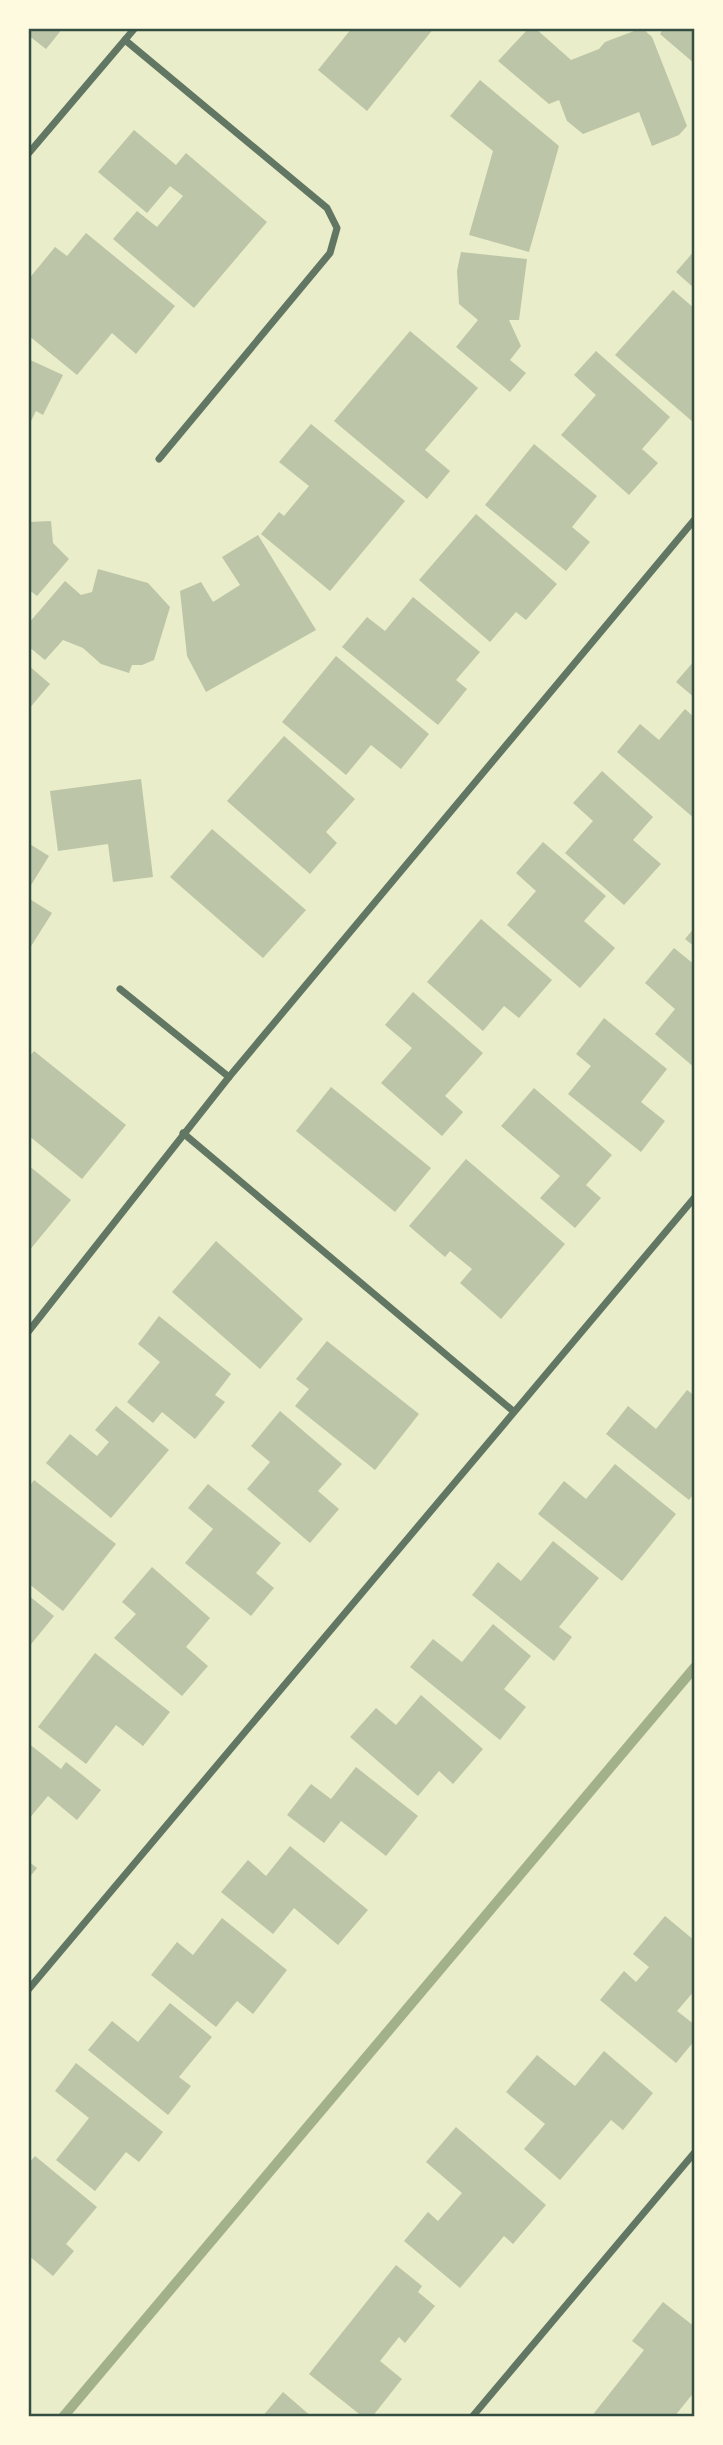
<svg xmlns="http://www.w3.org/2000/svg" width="723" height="2445" font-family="Overpass,sans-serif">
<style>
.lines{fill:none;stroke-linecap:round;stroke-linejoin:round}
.stream{stroke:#a3b18a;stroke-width:10}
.building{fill:#bcc5a7}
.minor{stroke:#617663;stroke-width:7}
.neatline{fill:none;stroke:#344e41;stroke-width:2.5}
</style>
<rect width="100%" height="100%" fill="#e9edc9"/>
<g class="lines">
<path class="stream" d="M63,2417L695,1667"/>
</g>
<g class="building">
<path d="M28,28H63L46,49L28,35Z"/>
<path d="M352,28H434L367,111L318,70Z"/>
<path d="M529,28H535L571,60L599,49L605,42L642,28L652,37L687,126L679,135L652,146L639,112L583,134L567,121L559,100L549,104L498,61Z"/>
<path d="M664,28H695V64L660,34Z"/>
<path d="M480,80L559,146L529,252L469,235L493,151L450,116Z"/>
<path d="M134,130L176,165L186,153L267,222L194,308L113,239L137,211L157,227L183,196L170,186L147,213L98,172Z"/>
<path d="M86,233L175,306L136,354L112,333L77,375L28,335V280L55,247L67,256Z"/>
<path d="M695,250V289L676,272Z"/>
<path d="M461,252L527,259L519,320H509L521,346L510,360L526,373L510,392L456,347L478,320L459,304L457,271Z"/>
<path d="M673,290L695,309L693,422L615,355Z"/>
<path d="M410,331L478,388L425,450L450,471L427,499L334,421Z"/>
<path d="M596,351L670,417L642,449L658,463L629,495L561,435L596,395L574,375Z"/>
<path d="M28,359L63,375L43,415L36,411L28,427Z"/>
<path d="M311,424L405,501L330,591L261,534L279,512L284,516L309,486L279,462Z"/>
<path d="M534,444L597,496L572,527L590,542L566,571L485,505Z"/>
<path d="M476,514L557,584L526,620L516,612L490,642L419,580Z"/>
<path d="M51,521L53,543L69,559L37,596L28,589V522Z"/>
<path d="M258,535L316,630L206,692L187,656L180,591L201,582L213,602L240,585L222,557Z"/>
<path d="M98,569L148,583L170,607L154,660L142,665H132L129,673L101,664L83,648L63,640L45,660L28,646V624L65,581L81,595L92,592Z"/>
<path d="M413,597L480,652L456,680L467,689L438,725L342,647L367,617L385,631Z"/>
<path d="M336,656L429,734L401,769L371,745L346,775L282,722Z"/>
<path d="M695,660V698L676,682Z"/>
<path d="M28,665L50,684L28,710Z"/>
<path d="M685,709L695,718V819L617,752L640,724L659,740Z"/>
<path d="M284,736L355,799L326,832L337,843L310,874L227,801Z"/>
<path d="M602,771L653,817L633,840L661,864L624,905L565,853L593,821L573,803Z"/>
<path d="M141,779L153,877L113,882L108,844L58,851L50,791Z"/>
<path d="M212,829L306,910L263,958L170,877Z"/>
<path d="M543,842L606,896L584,921L615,948L580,988L507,925L536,891L516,873Z"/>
<path d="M28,843L49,856L28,890Z"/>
<path d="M28,898L52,913L28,951Z"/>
<path d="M481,919L552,980L519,1018L504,1006L483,1031L427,982Z"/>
<path d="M695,927V947L685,939Z"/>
<path d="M674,948L695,965V1068L655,1034L675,1009L645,983Z"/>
<path d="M413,992L483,1053L445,1096L463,1112L442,1136L381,1083L412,1048L385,1025Z"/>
<path d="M604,1018L667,1069L641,1102L665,1121L641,1152L568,1094L591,1066L576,1054Z"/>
<path d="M34,1051L126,1125L82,1179L28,1135V1058Z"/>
<path d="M331,1087L431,1168L395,1212L296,1131Z"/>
<path d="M534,1088L612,1155L586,1185L601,1198L575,1228L540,1198L560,1176L501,1126Z"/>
<path d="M466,1159L565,1244L501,1319L460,1283L472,1269L450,1251L445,1257L409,1226Z"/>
<path d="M28,1165L71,1200L28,1252Z"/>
<path d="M216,1241L303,1319L260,1369L172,1292Z"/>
<path d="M159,1316L231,1374L215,1395L225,1402L195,1439L162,1412L153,1423L127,1402L160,1362L138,1344Z"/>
<path d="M327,1341L419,1414L375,1470L295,1406L309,1389L296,1379Z"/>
<path d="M687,1390L695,1396V1492L689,1500L606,1434L628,1406L656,1429Z"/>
<path d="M116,1406L169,1450L111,1518L46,1463L70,1434L97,1456L109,1442L95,1430Z"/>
<path d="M280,1411L342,1464L318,1491L339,1509L310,1543L247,1489L270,1462L251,1446Z"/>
<path d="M615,1464L676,1514L622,1581L538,1514L564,1481L586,1499Z"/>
<path d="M34,1480L116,1544L63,1611L28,1583V1488Z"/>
<path d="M208,1484L281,1543L256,1573L274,1588L251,1616L185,1563L213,1529L188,1508Z"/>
<path d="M553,1541L599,1578L559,1627L572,1637L554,1661L472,1595L498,1562L521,1581Z"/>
<path d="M152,1567L210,1618L186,1647L208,1666L182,1696L114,1638L136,1614L122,1602Z"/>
<path d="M28,1595L54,1616L28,1648Z"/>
<path d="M493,1624L531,1656L504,1689L526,1707L500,1740L410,1667L433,1639L462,1662Z"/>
<path d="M95,1653L170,1712L143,1746L116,1725L86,1764L38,1727Z"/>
<path d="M421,1695L483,1749L453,1784L439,1771L418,1796L350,1737L376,1708L396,1725Z"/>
<path d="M28,1743L61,1769L66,1762L101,1790L77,1820L48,1796L28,1820Z"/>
<path d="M356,1767L418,1816L386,1856L341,1821L324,1843L287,1815L311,1784L331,1799Z"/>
<path d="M290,1846L368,1910L338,1945L294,1908L273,1934L221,1892L248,1860L266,1876Z"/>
<path d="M28,1861L37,1868L28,1879Z"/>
<path d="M665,1916L695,1941V1990L677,2011L695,2025V2040L676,2063L600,2000L624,1971L636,1982L649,1967L633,1954Z"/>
<path d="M222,1918L287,1970L253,2014L237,2001L216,2027L151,1975L177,1942L193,1955Z"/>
<path d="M170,2003L212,2037L179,2077L191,2086L168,2115L88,2050L112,2021L138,2042Z"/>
<path d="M604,2051L653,2093L623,2130L611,2120L560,2180L524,2149L545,2124L506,2092L537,2055L575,2086Z"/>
<path d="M76,2063L163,2132L139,2162L126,2152L95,2191L56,2160L89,2118L55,2091Z"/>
<path d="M456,2127L546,2205L513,2244L504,2236L460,2288L404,2241L428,2212L438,2221L462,2193L426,2162Z"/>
<path d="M35,2156L97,2207L66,2244L74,2251L53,2276L28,2255V2164Z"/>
<path d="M396,2265L422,2286L418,2292L435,2306L405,2343L399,2337L380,2361L402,2379L372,2417H363L309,2374Z"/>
<path d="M663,2302L695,2327V2391L674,2417H591L644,2350L632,2341Z"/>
<path d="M283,2392L312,2417H262Z"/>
</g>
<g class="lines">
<g class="minor">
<path d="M125,40L327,208L337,228L330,253L159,459"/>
<path d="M28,154L135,28"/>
<path d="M120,989L229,1077"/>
<path d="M183,1133L513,1411"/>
<path d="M28,1332L229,1077L695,519"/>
<path d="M28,1990L695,1197"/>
<path d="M472,2417L695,2152"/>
</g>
</g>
<rect width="723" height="2445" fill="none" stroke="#fefae0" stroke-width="60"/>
<rect x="30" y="30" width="663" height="2385" class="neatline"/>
</svg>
